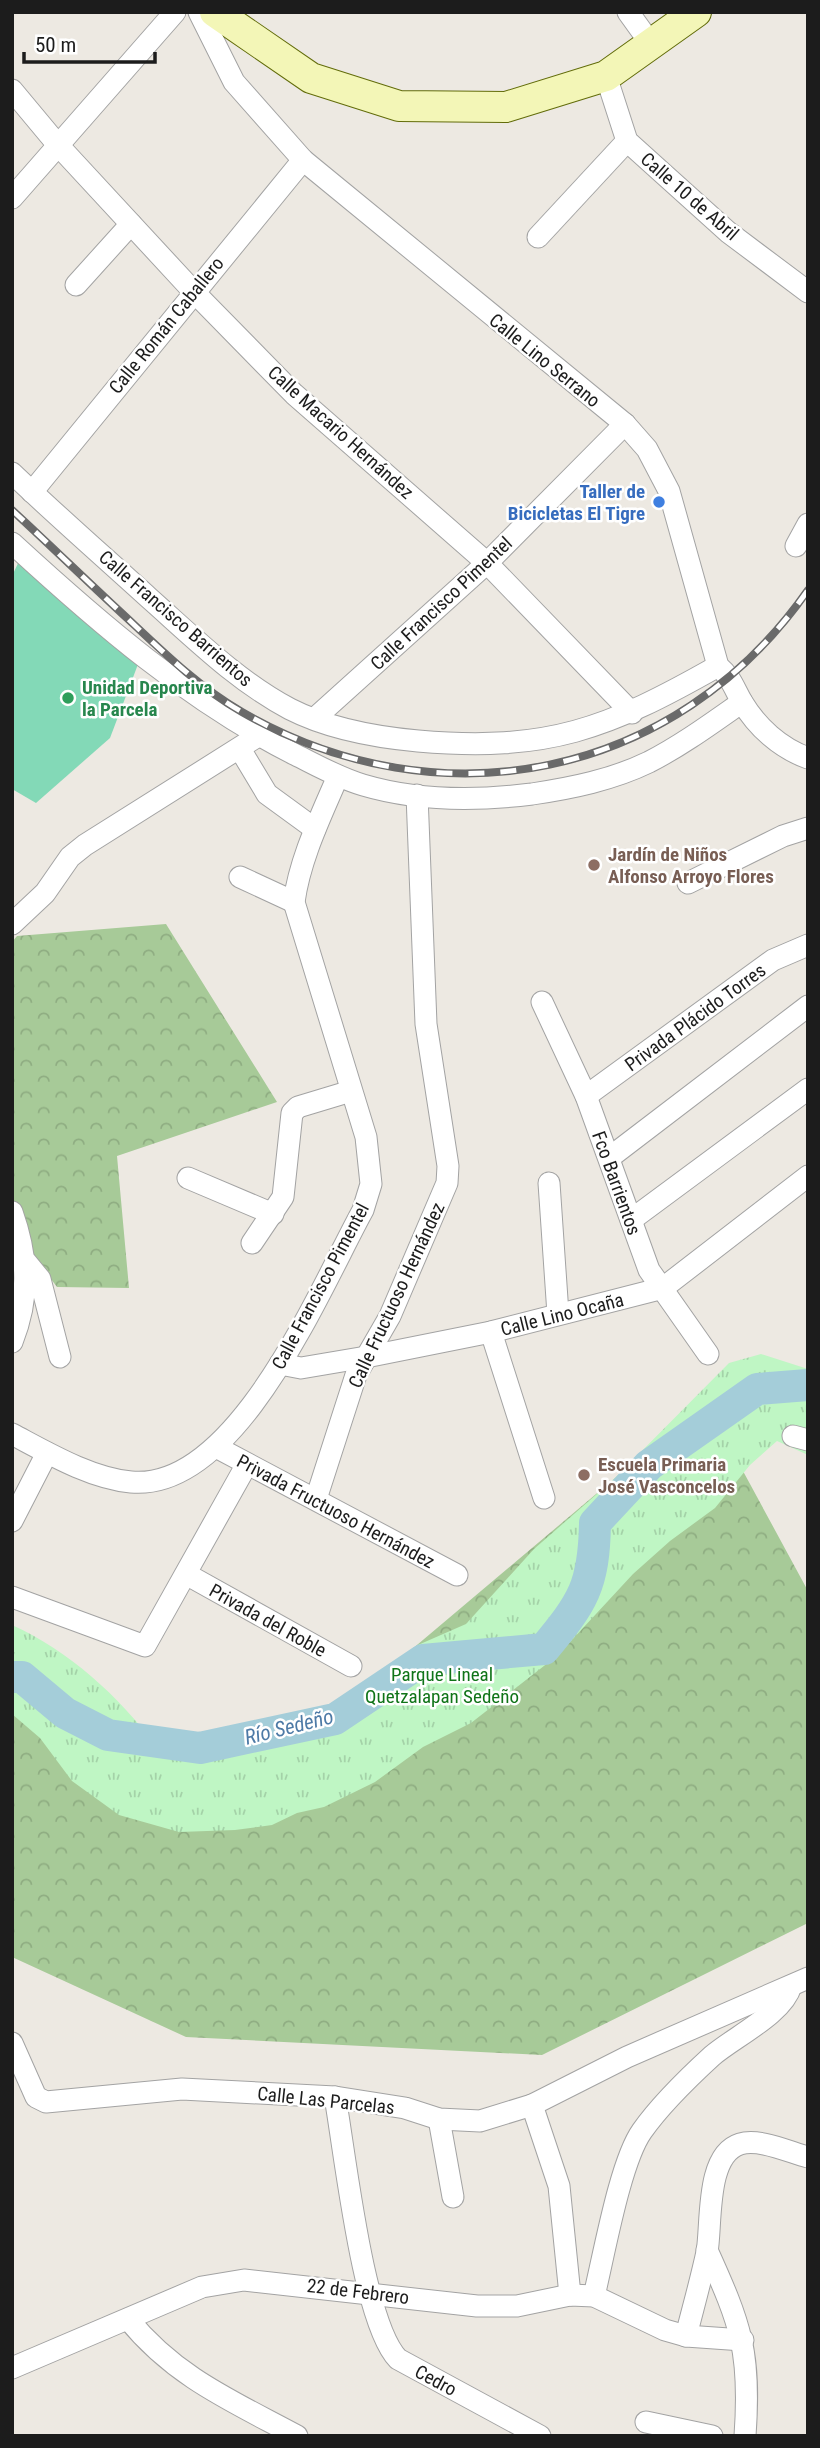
<svg xmlns="http://www.w3.org/2000/svg" width="820" height="2448" font-family="'Roboto Condensed',sans-serif">
<style>
.forest{fill:url(#forest-crowns)}
.park{fill:url(#park-tufts)}
.pitch{fill:#83d9b7}
.lines{fill:none;stroke-linecap:round;stroke-linejoin:round}
.river{stroke:#a4cdd9;stroke-width:32}
.street-casing{stroke:#a3a3a3;stroke-width:23}
.secondary-casing{stroke:#626c0a;stroke-width:32}
.street{stroke:#fff;stroke-width:21}
.secondary{stroke:#f3f6b7;stroke-width:30}
.rail-casing{stroke:#6a6a6a;stroke-width:8}
.rail{stroke:#fff;stroke-width:5;stroke-dasharray:16;stroke-linecap:butt}
.shop-dot{fill:#3f7fe0;stroke:#fff;stroke-width:2.5}
.leisure-dot{fill:#2e9e5b;stroke:#fff;stroke-width:2.5}
.education-dot{fill:#8d6e63;stroke:#fff;stroke-width:2.5}
.labels{text-anchor:middle;stroke-width:5;stroke-linejoin:round;paint-order:stroke}
.street-label{font-size:19px;fill:#1c1c1c;stroke:#fff}
.shop-label{font-size:19px;font-weight:bold;fill:#366cbe;stroke:#fff;text-anchor:end}
.leisure-label{font-size:19px;font-weight:bold;fill:#27864d;stroke:#fff;text-anchor:start}
.education-label{font-size:19px;font-weight:bold;fill:#785e54;stroke:#fff;text-anchor:start}
.park-label{font-size:19px;fill:#107418;stroke:#fff}
.water-label{font-size:21px;font-style:italic;fill:#4d7aa6;stroke:#fff}
</style>
<defs>
<pattern id="forest-crowns" width="20" height="18" patternUnits="userSpaceOnUse" patternTransform="scale(1.75)"><rect width="20" height="18" fill="#a7ca98"/><path d="M2 6a3 3 0 1 1 6 0M12 15a3 3 0 1 1 6 0" fill="none" stroke="#8fad82"/></pattern>
<pattern id="park-tufts" width="24" height="20" patternUnits="userSpaceOnUse" patternTransform="scale(1.75)"><rect width="24" height="20" fill="#bff6c4"/><path d="M3 7l-1-3M5 7V3M7 7l1-3M15 17l-1-3M17 17v-4M19 17l1-3" fill="none" stroke="#a4d2a8"/></pattern>
</defs>
<rect width="100%" height="100%" fill="#ede9e2"/>
<g class="forest">
<path d="M166,924L277,1102L117,1156L129,1288L57,1287L12,1227V942L17,936Z"/>
<path d="M685,1419L731,1449L808,1591V1923L542,2055L186,2037L12,1957V1673L154,1754L321,1726Z"/>
</g>
<path class="park" d="M761,1354L808,1369V1455L777,1441L750,1465L715,1508L670,1541L633,1574L558,1655L471,1723L423,1747L375,1782L324,1807L297,1813L272,1825L235,1830L179,1832L119,1815L72,1781L40,1738L12,1714V1625C69,1651 119,1696 156,1746L186,1749L250,1740L335,1708L418,1645L466,1624L534,1549L614,1479L729,1363Z"/>
<path class="pitch" d="M21,557L140,659L110,738L36,803L12,789V576Z"/>
<g class="lines">
<path class="river" d="M12,1677H22L65,1713L108,1735L200,1748L335,1719L423,1660L544,1649C583,1602 594,1586 595,1523L649,1465L757,1389L808,1385"/>
<defs>
<g id="street">
<path d="M199,12L234,82L303,160L625,424L647,449L669,491L718,666C731,677 734,688 742,702C757,727 780,748 808,758"/>
<path d="M628,12L651,44"/>
<path d="M606,76L627,141L728,232L808,292"/>
<path d="M12,90L57,144L193,291L294,394L487,563L632,713"/>
<path d="M12,198L175,12"/>
<path d="M538,237L627,141"/>
<path d="M76,285L131,224"/>
<path d="M12,473C57,516 104,557 149,598C193,637 237,681 290,709C329,729 374,737 418,741C548,752 607,729 718,666"/>
<path d="M32,492L303,160"/>
<path d="M12,543C99,623 189,701 296,755C318,766 339,778 363,785C417,801 477,801 532,794C572,788 612,780 649,762C682,745 712,723 742,702"/>
<path d="M796,546L808,524"/>
<path d="M314,719L487,563L625,424"/>
<path d="M240,749L267,794L315,829"/>
<path d="M240,877L294,902"/>
<path d="M688,883L783,836L808,828"/>
<path d="M12,924L45,893L70,857L85,845L258,736"/>
<path d="M542,1002L586,1096L649,1270L708,1354"/>
<path d="M586,1096L773,960L808,945"/>
<path d="M609,1158L808,1006"/>
<path d="M188,1178L273,1214"/>
<path d="M549,1183L558,1314"/>
<path d="M12,1212C28,1257 30,1297 12,1342"/>
<path d="M631,1220L808,1089"/>
<path d="M252,1243L283,1197L292,1113L298,1107L351,1091"/>
<path d="M26,1262L40,1279L60,1357"/>
<path d="M491,1332L544,1498"/>
<path d="M280,1364L301,1368L366,1357L491,1332L663,1288L808,1176"/>
<path d="M12,1434C48,1453 90,1478 131,1482C237,1492 321,1286 363,1210L371,1184L366,1137L294,902C300,858 321,816 338,776"/>
<path d="M793,1436L808,1440"/>
<path d="M216,1447L457,1575"/>
<path d="M316,1499L356,1375L390,1316L447,1183L448,1166L426,1024L417,795"/>
<path d="M12,1521L47,1453"/>
<path d="M186,1574L351,1666"/>
<path d="M12,1597L145,1646L247,1464"/>
<path d="M12,2043L36,2097L46,2102L182,2089L335,2097L405,2108L439,2119L480,2121L532,2105L627,2057L808,1978"/>
<path d="M335,2097C345,2153 363,2323 398,2359L540,2436"/>
<path d="M532,2105L559,2186L570,2295"/>
<path d="M439,2119L453,2197"/>
<path d="M707,2250C741,2325 751,2352 745,2436"/>
<path d="M594,2296C604,2255 620,2162 642,2131C661,2104 688,2078 712,2056C734,2037 783,2014 791,1986"/>
<path d="M128,2319C175,2377 232,2401 297,2436"/>
<path d="M686,2336C693,2308 701,2280 707,2252C712,2225 705,2155 740,2144C759,2138 789,2152 808,2157"/>
<path d="M12,2368L202,2287L244,2280L477,2306H517L570,2295L594,2296L665,2330L686,2336L743,2340"/>
<path d="M646,2422L712,2436"/>
</g>
<path id="secondary" d="M215,12L311,78L399,106L506,107L606,76L696,12"/>
</defs>
<use href="#street" class="street-casing"/>
<use href="#secondary" class="secondary-casing"/>
<use href="#street" class="street"/>
<use href="#secondary" class="secondary"/>
<defs>
<path id="rail" d="M12,510C51,546 89,583 128,619C163,652 200,688 242,712C440,826 676,779 808,590"/>
</defs>
<use href="#rail" class="rail-casing"/>
<use href="#rail" class="rail"/>
</g>
<circle class="shop-dot" cx="659" cy="502" r="7"/>
<circle class="leisure-dot" cx="68" cy="698" r="7"/>
<g class="education-dot">
<circle cx="594" cy="865" r="7"/>
<circle cx="584" cy="1475" r="7"/>
</g>
<g class="labels">
<g class="street-label">
<text transform="translate(690 196) rotate(41)" y="7">Calle 10 de Abril</text>
<text transform="translate(166 325) rotate(-51)" y="7">Calle Román Caballero</text>
<text transform="translate(545 360) rotate(39)" y="7">Calle Lino Serrano</text>
<text transform="translate(341 432) rotate(42)" y="7">Calle Macario Hernández</text>
<text transform="translate(441 603) rotate(-43)" y="7">Calle Francisco Pimentel</text>
<text transform="translate(176 618) rotate(41)" y="7">Calle Francisco Barrientos</text>
<text transform="translate(695 1017) rotate(-36)" y="7">Privada Plácido Torres</text>
<text transform="translate(617 1183) rotate(70)" y="7">Fco Barrientos</text>
<text transform="translate(320 1286) rotate(-62)" y="7">Calle Francisco Pimentel</text>
<text transform="translate(396 1295) rotate(-65)" y="7">Calle Fructuoso Hernández</text>
<text transform="translate(562 1314) rotate(-14)" y="7">Calle Lino Ocaña</text>
<text transform="translate(336 1511) rotate(28)" y="7">Privada Fructuoso Hernández</text>
<text transform="translate(268 1620) rotate(29)" y="7">Privada del Roble</text>
<text transform="translate(326 2100) rotate(6)" y="7">Calle Las Parcelas</text>
<text transform="translate(358 2291) rotate(7)" y="7">22 de Febrero</text>
<text transform="translate(436 2380) rotate(28)" y="7">Cedro</text>
</g>
<g class="shop-label">
<text x="645" y="498">Taller de<tspan x="645" dy="22">Bicicletas El Tigre</tspan></text>
</g>
<g class="leisure-label">
<text x="82" y="694">Unidad Deportiva<tspan x="82" dy="22">la Parcela</tspan></text>
</g>
<g class="education-label">
<text x="608" y="861">Jardín de Niños<tspan x="608" dy="22">Alfonso Arroyo Flores</tspan></text>
<text x="598" y="1471">Escuela Primaria<tspan x="598" dy="22">José Vasconcelos</tspan></text>
</g>
<g class="park-label">
<text x="442" y="1681">Parque Lineal<tspan x="442" dy="22">Quetzalapan Sedeño</tspan></text>
</g>
<g class="water-label">
<text transform="translate(289 1727) rotate(-14)" y="7">Río Sedeño</text>
</g>
</g>
<rect width="820" height="2448" fill="none" stroke="#1c1c1c" stroke-width="28"/>
<path d="M24 52v10h131v-10" fill="none" stroke="#1c1c1c" stroke-width="3.5"/>
<text x="35" y="52" font-size="21" fill="#1c1c1c" stroke="#ffffff" stroke-width="5" paint-order="stroke">50 m</text>
</svg>
